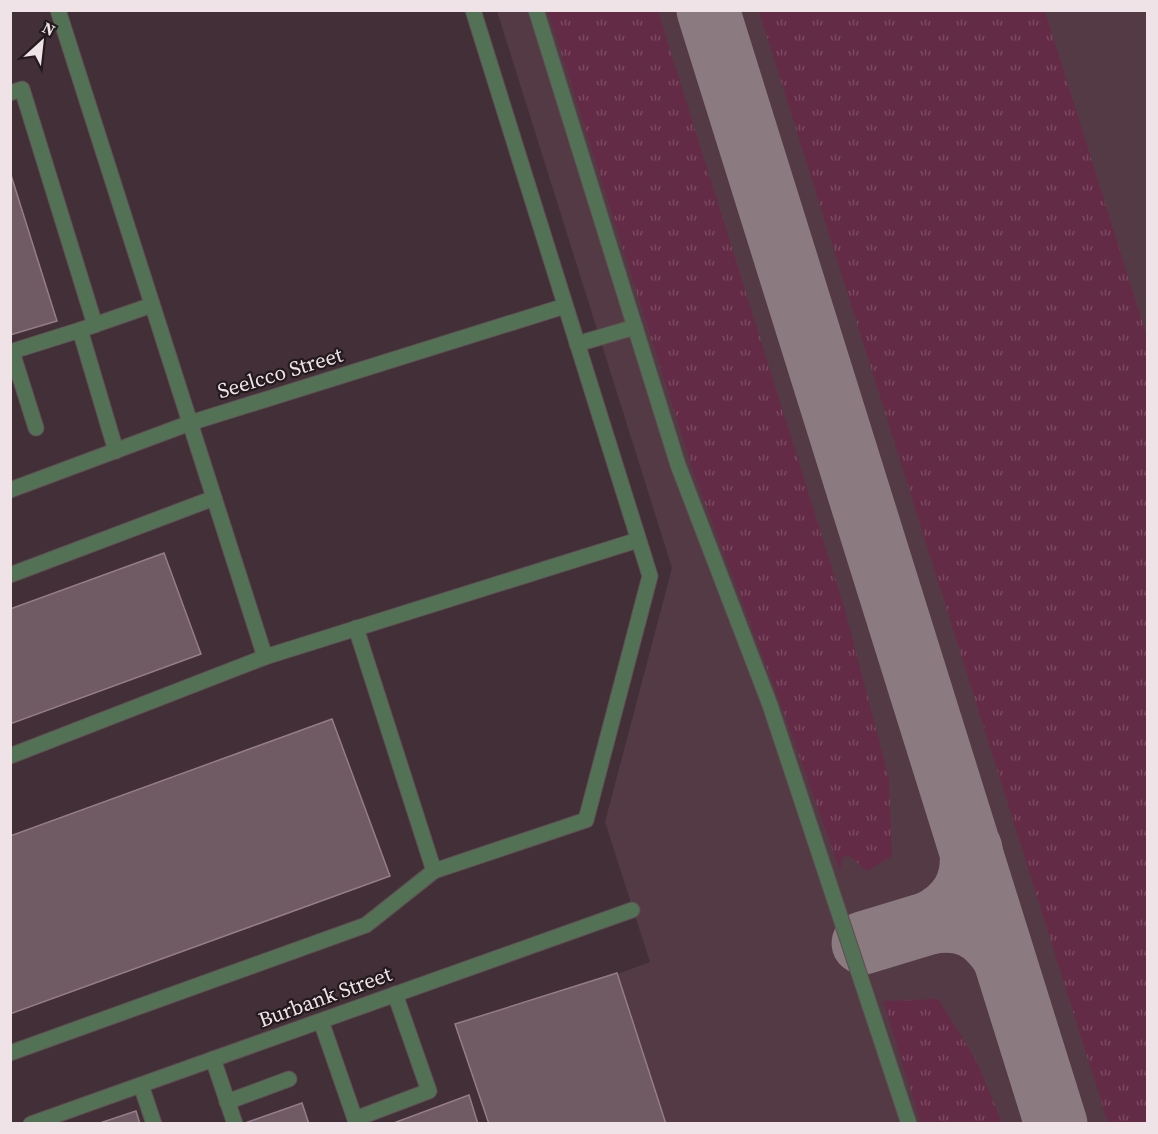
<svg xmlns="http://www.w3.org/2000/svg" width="1158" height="1134" font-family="'Source Serif 4',serif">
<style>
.built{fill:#543a45}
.grass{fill:url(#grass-tufts)}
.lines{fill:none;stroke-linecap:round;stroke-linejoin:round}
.taxiway{stroke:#8b7a80;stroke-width:63}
.building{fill:#705a63;stroke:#957d87;stroke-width:1.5}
.minor-casing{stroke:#5f4c53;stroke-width:17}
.minor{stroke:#537155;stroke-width:15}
.labels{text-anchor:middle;stroke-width:4.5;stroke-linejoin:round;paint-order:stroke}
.street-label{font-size:21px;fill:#f0e3e8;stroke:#231a1e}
</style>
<defs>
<pattern id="grass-tufts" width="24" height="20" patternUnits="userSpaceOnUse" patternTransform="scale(1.5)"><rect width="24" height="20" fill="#642b46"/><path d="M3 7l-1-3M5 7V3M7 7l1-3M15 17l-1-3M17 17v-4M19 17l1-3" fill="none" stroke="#7a4a61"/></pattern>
</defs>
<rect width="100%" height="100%" fill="#432f37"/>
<path class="built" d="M497,11H1147V1123H652L604,979L650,962L605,822L672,568Z"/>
<g class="grass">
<path d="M548,11H658L845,610L889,779L892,856L867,871L849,856L843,857L840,871L784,713L693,471Z"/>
<path d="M759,11H1045L1147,337V1123H1108Z"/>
<path d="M938,999L976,1060L1002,1123H921L883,1001Z"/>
</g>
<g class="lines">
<g class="taxiway">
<path d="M708,10L1056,1124"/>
<path d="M971,849C974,884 960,908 929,923C963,917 984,927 1003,956"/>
<path d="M863,943L929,923"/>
</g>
</g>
<g class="building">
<path d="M10,172L57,321L10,335Z"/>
<path d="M164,553L201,654L10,724V609Z"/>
<path d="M332,719L390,876L10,1014V836Z"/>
<path d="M617,973L666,1124H489L455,1024Z"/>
<path d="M469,1095L478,1124H391Z"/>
<path d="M302,1103L309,1124H245V1123Z"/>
<path d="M136,1111L140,1124H97Z"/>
</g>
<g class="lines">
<defs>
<g id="minor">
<path d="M58,10L265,657L638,540"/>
<path d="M536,10L678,465L770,705L909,1124"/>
<path d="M10,93L22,89L95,325"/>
<path d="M577,344L635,327"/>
<path d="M10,352L80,330"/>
<path d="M12,352L36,428"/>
<path d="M116,451L80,330L152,305"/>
<path d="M10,490L190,423L565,306"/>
<path d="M10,575L214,498"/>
<path d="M356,628L434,871L586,820L650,576L473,10"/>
<path d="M10,756L265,657"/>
<path d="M321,1021L355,1119L429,1091L395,994"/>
<path d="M10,1053L366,925L434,871"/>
<path d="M213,1059L235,1124"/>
<path d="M141,1085L154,1124"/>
<path d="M227,1102L289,1079"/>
<path d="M31,1124L632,910"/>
</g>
</defs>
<use href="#minor" class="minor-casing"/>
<use href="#minor" class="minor"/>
</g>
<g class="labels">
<g class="street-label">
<text transform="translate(280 373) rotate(-17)" y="7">Seelcco Street</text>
<text transform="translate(325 997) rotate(-20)" y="7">Burbank Street</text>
</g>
</g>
<rect width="1158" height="1134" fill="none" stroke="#f0e3e8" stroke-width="24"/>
<g transform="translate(42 42) rotate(27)" stroke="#231a1e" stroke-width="4.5" paint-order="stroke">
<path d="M0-4.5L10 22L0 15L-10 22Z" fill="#f0e3e8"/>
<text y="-9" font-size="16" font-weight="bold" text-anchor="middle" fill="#f0e3e8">N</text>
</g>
</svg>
